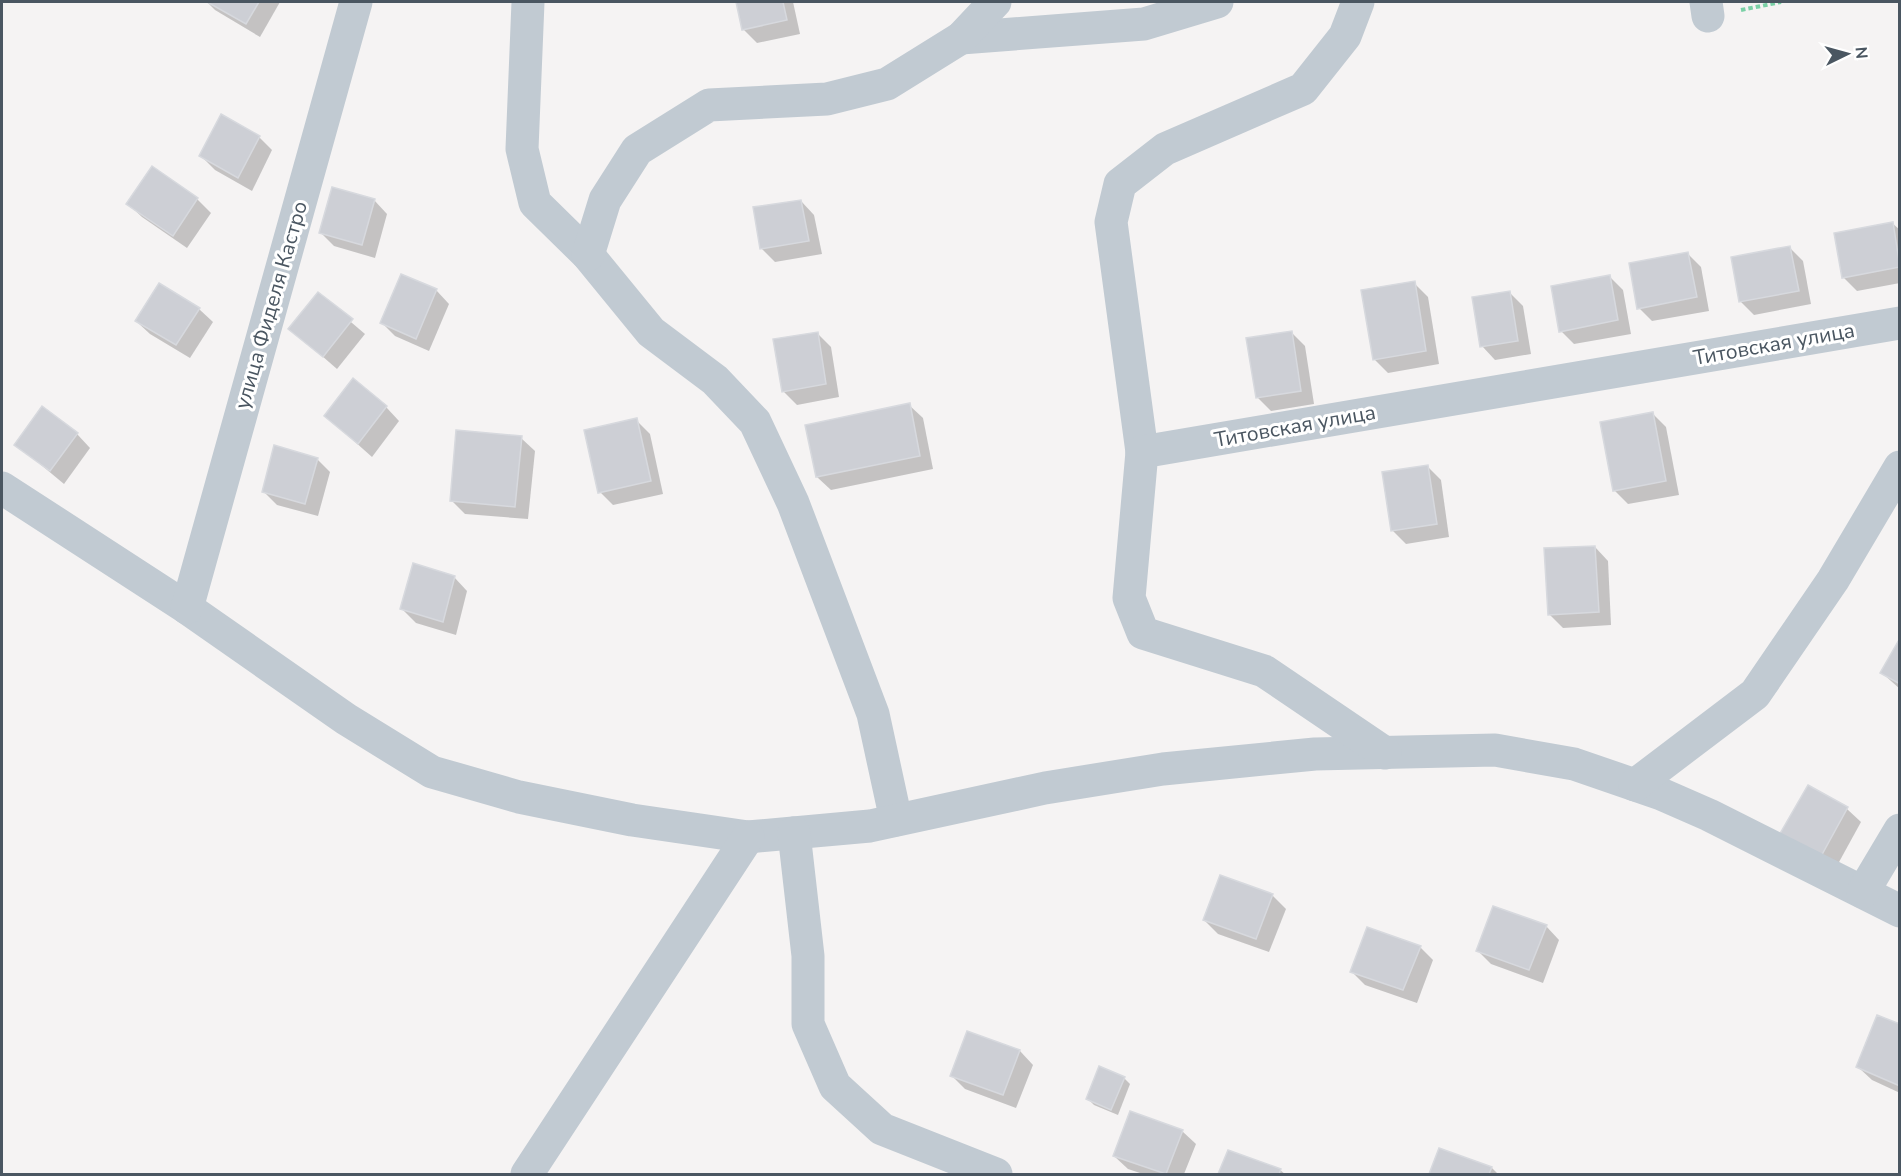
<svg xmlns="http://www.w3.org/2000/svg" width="1901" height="1176" font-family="'Nunito Sans',sans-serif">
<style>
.shadow{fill:#0003}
.building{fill:#cdcfd5;stroke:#d7d9de;stroke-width:1.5}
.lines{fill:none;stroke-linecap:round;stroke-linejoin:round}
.path{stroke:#7ad0a6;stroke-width:4;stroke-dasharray:4.5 3;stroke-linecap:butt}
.minor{stroke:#c1cad2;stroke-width:33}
.labels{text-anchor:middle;stroke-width:6;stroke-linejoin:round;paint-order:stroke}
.street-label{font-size:21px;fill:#4a5661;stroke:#fff}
</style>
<rect width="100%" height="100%" fill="#f5f3f3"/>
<g class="shadow">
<path d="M207,2H280L260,37L215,10Z"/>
<path d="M738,2H793L800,34L757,43L744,30Z"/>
<path d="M259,137L272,150L252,191L215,170L201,156Z"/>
<path d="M152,168L197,199L211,213L187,248L142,217L128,204Z"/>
<path d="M374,200L387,214L375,258L334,246L321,233Z"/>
<path d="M801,201L814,215L822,254L775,262L761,248Z"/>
<path d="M1892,223L1900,230V283L1857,291L1844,278Z"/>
<path d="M1789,247L1803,261L1811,304L1754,315L1741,302Z"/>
<path d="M1687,253L1701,267L1709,311L1652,321L1639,308Z"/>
<path d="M1610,277L1623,290L1631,334L1574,344L1561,331Z"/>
<path d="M1414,283L1428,297L1439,364L1388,373L1375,360Z"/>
<path d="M436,290L449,304L429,351L395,336L382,323Z"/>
<path d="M1510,293L1523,306L1531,354L1495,360L1482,346Z"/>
<path d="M318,294L365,334L337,369L291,329Z"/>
<path d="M199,309L213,322L190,358L150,334L136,321Z"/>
<path d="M1291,332L1305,346L1314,404L1271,411L1257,397Z"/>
<path d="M817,333L831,347L839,397L797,405L784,392Z"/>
<path d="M909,405L923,418L933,469L831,490L817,477Z"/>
<path d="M386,407L399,421L372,457L326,416Z"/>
<path d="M1653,414L1666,427L1679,495L1628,504L1614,490Z"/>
<path d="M636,420L650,434L663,494L613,505L600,492Z"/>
<path d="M77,434L90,448L64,484L16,444Z"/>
<path d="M521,438L535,451L528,519L465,514L451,500Z"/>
<path d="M317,459L330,472L318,516L277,505L263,491Z"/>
<path d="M1427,466L1441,480L1449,537L1406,544L1393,531Z"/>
<path d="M1595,547L1608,561L1611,625L1563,628L1549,614Z"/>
<path d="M454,577L467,591L456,635L416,623L402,609Z"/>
<path d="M1900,641V689L1882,673Z"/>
<path d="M1809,787L1847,809L1861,822L1833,873L1794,851Z"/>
<path d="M1272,895L1286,909L1269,952L1218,934L1204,920Z"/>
<path d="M1546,926L1559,940L1543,983L1491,964L1478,951Z"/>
<path d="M1420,947L1433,960L1417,1003L1365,985L1351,971Z"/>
<path d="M1900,1026V1093L1872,1080L1858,1067Z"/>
<path d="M968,1033L1020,1051L1033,1065L1016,1108L965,1089L952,1076Z"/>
<path d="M1124,1078L1130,1084L1118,1115L1094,1105L1088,1099Z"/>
<path d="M1182,1131L1196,1144L1184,1174H1143L1128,1169L1114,1156Z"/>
<path d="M1440,1150L1492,1168L1498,1174H1430Z"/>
<path d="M1228,1152L1280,1170L1285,1174H1220Z"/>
</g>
<g class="building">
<path d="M207,2H259L246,24Z"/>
<path d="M736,2H783L787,20L742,30Z"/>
<path d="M221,114L260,136L238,178L199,156Z"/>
<path d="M152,166L198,198L173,236L126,204Z"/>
<path d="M332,187L375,199L362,245L319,233Z"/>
<path d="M801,200L809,241L760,249L753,207Z"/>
<path d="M1893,222L1900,267L1842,278L1834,233Z"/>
<path d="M1790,246L1799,291L1739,302L1731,257Z"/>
<path d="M1688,252L1697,297L1637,309L1629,263Z"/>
<path d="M401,274L437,289L416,339L380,323Z"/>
<path d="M1610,275L1618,320L1559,332L1551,286Z"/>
<path d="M1415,281L1426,351L1373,360L1361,290Z"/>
<path d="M159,283L200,308L176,345L135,321Z"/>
<path d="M1510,291L1518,341L1480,347L1472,297Z"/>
<path d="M318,292L353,319L323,357L288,329Z"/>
<path d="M1292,331L1301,391L1256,398L1246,338Z"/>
<path d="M818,332L826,384L782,392L773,339Z"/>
<path d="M353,378L387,406L358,444L324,416Z"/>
<path d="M910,403L920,456L816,477L805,425Z"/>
<path d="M42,406L78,433L50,471L14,445Z"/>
<path d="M1653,412L1666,481L1613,491L1600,422Z"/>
<path d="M637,418L651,481L598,493L584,430Z"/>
<path d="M456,430L522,436L515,507L450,501Z"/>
<path d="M274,445L318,458L305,504L262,492Z"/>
<path d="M1428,465L1437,524L1391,531L1382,472Z"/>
<path d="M1595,546L1599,612L1548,615L1544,548Z"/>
<path d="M413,563L455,576L443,622L400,609Z"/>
<path d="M1900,638V684L1880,673Z"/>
<path d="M1808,785L1848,807L1819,860L1778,837Z"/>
<path d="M1220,875L1273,894L1256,939L1203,920Z"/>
<path d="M1493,906L1547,925L1529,970L1476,951Z"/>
<path d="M1367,927L1421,946L1403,990L1350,972Z"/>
<path d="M1877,1015L1900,1024V1086L1856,1067Z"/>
<path d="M967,1031L1020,1050L1003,1095L950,1076Z"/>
<path d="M1099,1066L1125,1077L1111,1110L1086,1099Z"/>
<path d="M1130,1111L1183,1130L1166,1174L1113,1156Z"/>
<path d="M1439,1148L1492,1167L1489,1174H1429Z"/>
<path d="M1228,1150L1281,1169L1279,1174H1218Z"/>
</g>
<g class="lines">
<path class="path" d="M1741,10L1781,2"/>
<g class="minor">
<path d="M528,2L522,149L535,203L588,255L651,332L715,380L755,422L793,503L873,714L896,820"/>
<path d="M1706,2L1708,16"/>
<path d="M961,38L1144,24L1217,2"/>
<path d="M588,255L605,200L637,150L709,105L827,99L887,84L961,38L995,2"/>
<path d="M1142,452L1111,222L1120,184L1165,149L1303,89L1345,36L1358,2"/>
<path d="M2,488L187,608L346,719L432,772L519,797L632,820L748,837L870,826L1045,788L1163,769L1315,754L1495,750L1574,764L1661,794L1709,815L1900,911"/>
<path d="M187,608L356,2"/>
<path d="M1385,753L1264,671L1143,633L1129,598L1142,452L1900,323"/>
<path d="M1635,785L1755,694L1833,580L1900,467"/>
<path d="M794,833L808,956V1024L835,1086L882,1129L996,1174"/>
<path d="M1863,892L1900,830"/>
<path d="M527,1174L748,837"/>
</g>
</g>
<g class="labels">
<g class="street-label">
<text transform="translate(271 305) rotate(-74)" y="7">улица Фиделя Кастро</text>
<text transform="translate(1774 344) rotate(-10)" y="7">Титовская улица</text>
<text transform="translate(1295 426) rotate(-10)" y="7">Титовская улица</text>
</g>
</g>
<rect width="1901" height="1176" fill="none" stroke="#4a5661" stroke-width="6"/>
<g transform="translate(1847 54) rotate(85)" stroke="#ffffff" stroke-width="4.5" paint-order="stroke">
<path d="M0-4.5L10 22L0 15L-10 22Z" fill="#4a5661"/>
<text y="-9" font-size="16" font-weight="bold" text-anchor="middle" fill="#4a5661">N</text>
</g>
</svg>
